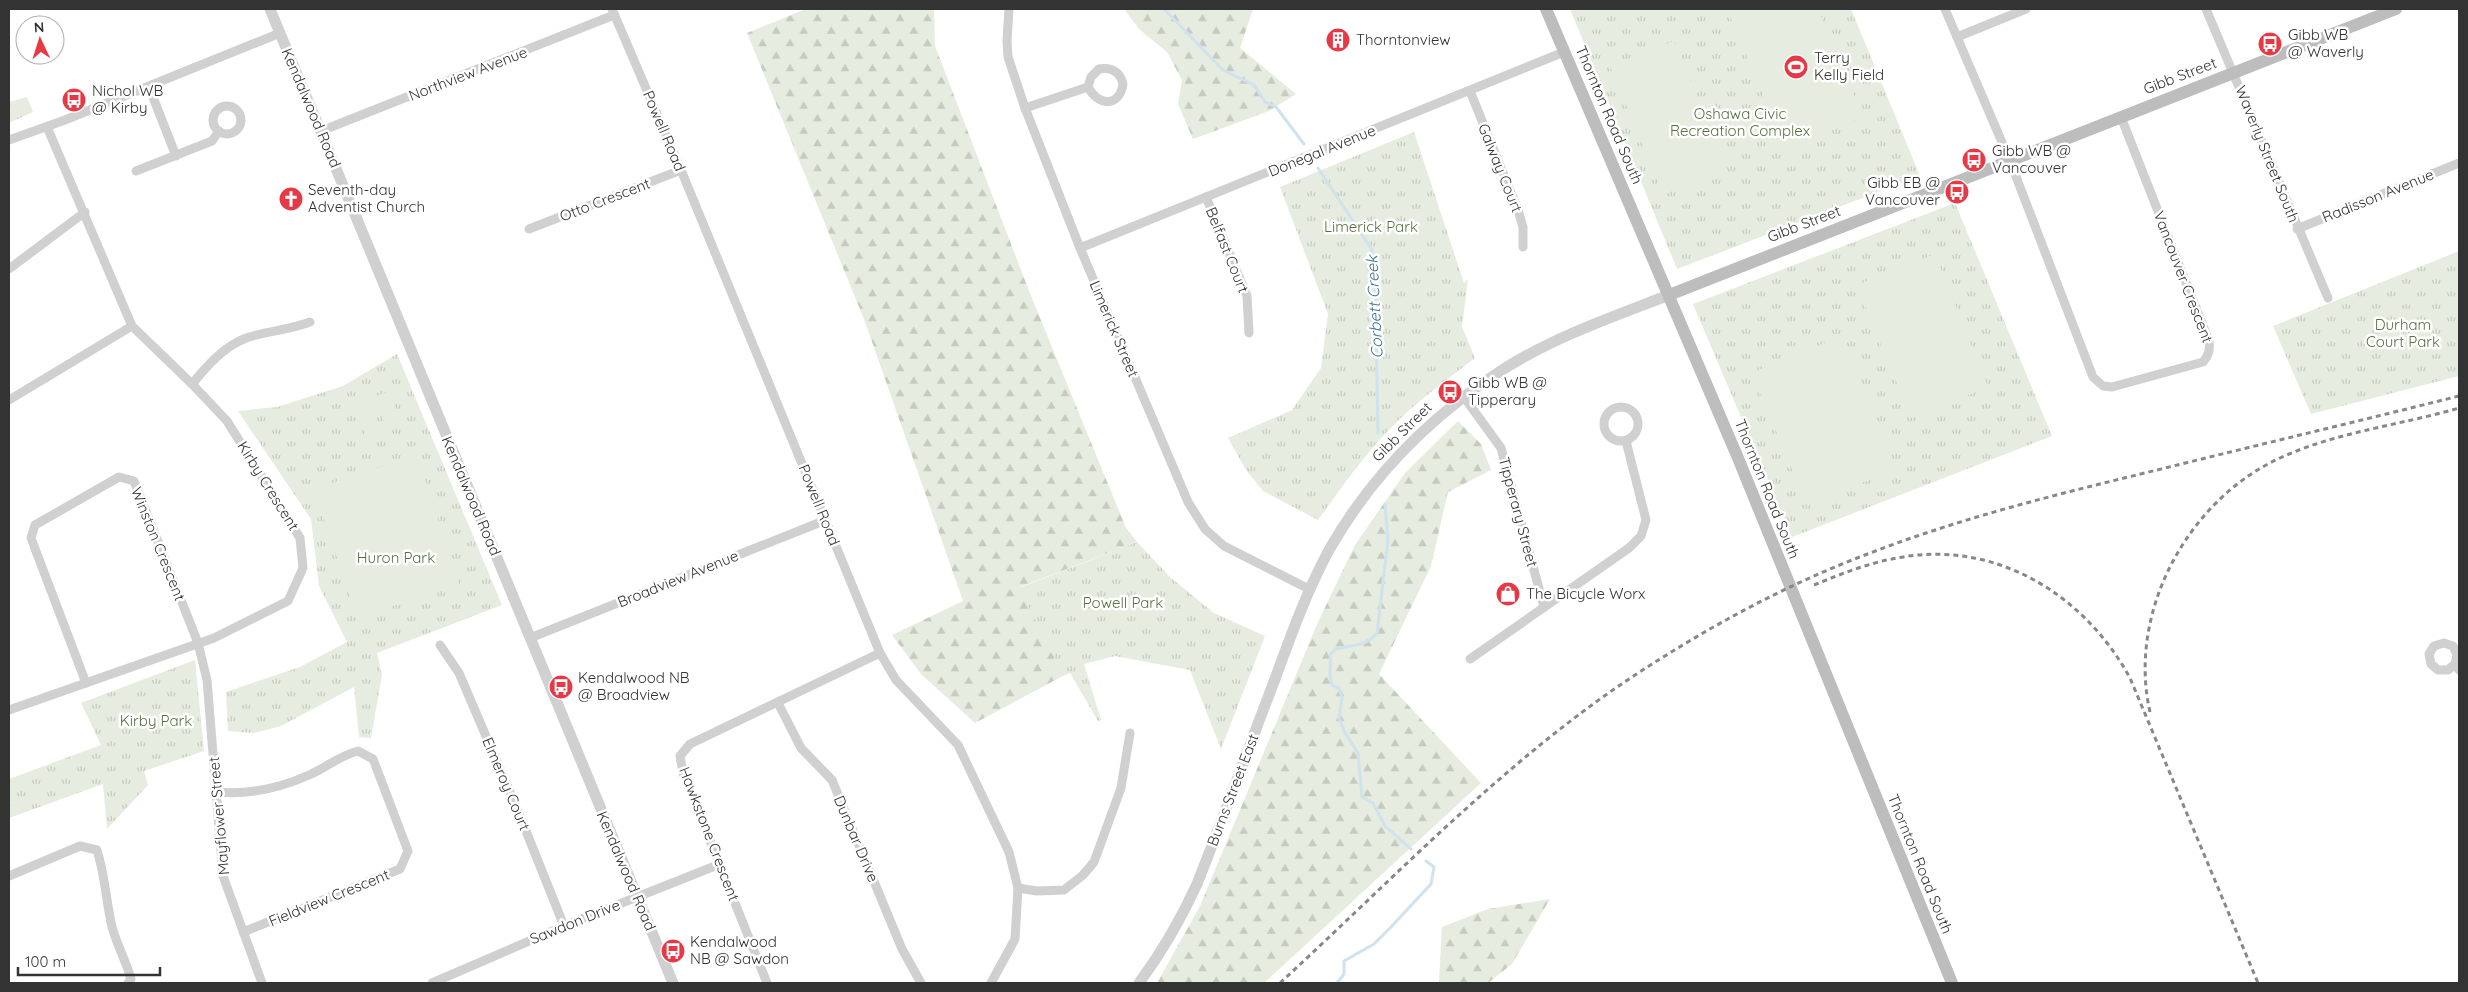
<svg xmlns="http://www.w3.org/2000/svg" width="2468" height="992" font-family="Quicksand,sans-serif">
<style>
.forest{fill:url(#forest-firs)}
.park{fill:url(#park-tufts)}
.garden{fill:#e6ecdf}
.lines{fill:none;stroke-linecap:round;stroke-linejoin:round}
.stream{stroke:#cfe2ee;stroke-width:3}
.minor{stroke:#d0d0d0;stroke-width:9}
.tertiary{stroke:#d0d0d0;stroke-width:11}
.secondary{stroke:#bdbdbd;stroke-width:12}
.rail{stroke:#888;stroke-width:3;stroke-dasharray:5 4;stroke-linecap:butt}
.labels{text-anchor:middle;stroke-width:5;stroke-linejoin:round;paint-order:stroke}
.poi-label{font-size:15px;fill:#333;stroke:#fff;text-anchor:start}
.street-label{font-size:15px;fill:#333;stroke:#fff}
.park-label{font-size:15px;fill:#56703f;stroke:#fff}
.water-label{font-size:16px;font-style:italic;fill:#3f7597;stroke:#fff}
</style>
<defs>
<pattern id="forest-firs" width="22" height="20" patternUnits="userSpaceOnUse" patternTransform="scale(1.25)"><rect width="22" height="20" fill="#e6ecdf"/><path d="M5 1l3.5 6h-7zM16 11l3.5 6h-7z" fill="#c6cbc0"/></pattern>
<pattern id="park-tufts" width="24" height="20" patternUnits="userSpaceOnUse" patternTransform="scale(1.25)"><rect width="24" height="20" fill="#e6ecdf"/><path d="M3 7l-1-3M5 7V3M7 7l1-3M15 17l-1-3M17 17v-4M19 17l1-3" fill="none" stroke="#c6cbc0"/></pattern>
</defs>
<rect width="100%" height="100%" fill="#fff"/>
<g class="forest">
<path d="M806,9H934L935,46L1029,291L1126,528L1137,542L1020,587L1063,676L975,723L921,674L892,635L963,601L864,319L747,33Z"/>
<path d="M1124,9H1253L1240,48L1296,94L1269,111L1193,139L1178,104L1182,80L1167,52L1139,29Z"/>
<path d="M1458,421L1481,444L1491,470L1448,492L1431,566L1379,674L1481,783L1264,983H1157L1200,906L1318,622L1355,545L1405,473Z"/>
<path d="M1550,899L1512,964L1488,983L1439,982L1442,927L1488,909Z"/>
</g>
<g class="park">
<path d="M1570,9H1851L1920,176L1677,269Z"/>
<path d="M27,97L33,112L9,123V102Z"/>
<path d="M1414,132L1464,283L1468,279L1462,327L1475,358C1445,381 1413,404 1387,432C1361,459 1340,490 1318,520L1263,491L1246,470L1228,438L1292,410L1321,368L1328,314L1280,187Z"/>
<path d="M1955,203L2052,436L1792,537L1693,304Z"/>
<path d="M2459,251V376L2311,414L2273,326Z"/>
<path d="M397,354L502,605L377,653L382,675L371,738L359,737L354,687L281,726L254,733L228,731L226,692L300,667L347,642L319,586L311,519L238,411L277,407L343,386Z"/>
<path d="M1137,542L1170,577L1214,613L1265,636L1221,749L1190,670L1115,656L1084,664L1101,720L1098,721L1070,673L1063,676L1019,588Z"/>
<path d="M195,660L204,751L144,771L148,785L107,829L103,784L9,818V779L101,745L81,703Z"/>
</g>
<g class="garden">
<path d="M1748,9H1818L1863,117L1786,150L1730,16Z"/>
<path d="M1674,41L1726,169L1663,195L1610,66Z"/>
<path d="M1935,254L1988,387L1911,418L1857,285Z"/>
<path d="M1842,336L1897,468L1807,506L1752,373Z"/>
<path d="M389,391L402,423L387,429L374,397Z"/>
<path d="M369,399L382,431L367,437L354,405Z"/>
<path d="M417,455L459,584L357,618L314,489Z"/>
</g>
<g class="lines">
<g class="stream">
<path d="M1164,9L1223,70L1254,85L1265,102L1276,107L1304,144"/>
<path d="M1318,168L1371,248L1375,267L1378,433"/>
<path d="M1385,504L1388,540L1377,633C1367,646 1350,646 1335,649L1330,655C1332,667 1327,675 1333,686L1339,688L1342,698L1339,718L1344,731L1358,753L1362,797L1373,803L1385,826L1411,849"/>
<path d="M1337,983L1344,974V961L1374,944L1390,928L1431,884L1434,867L1426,861"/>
</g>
<g class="minor">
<path d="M612,9L681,170L880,653L896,680L958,745L1009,852L1018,888L1015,939L991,983"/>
<path d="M1009,9L1007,41L1008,57L1025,108L1080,248L1188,502L1205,529L1224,546L1309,589"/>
<path d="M1945,9L2010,161L2093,377L2103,386L2112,387L2203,362C2209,355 2210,350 2209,341L2121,117"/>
<path d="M2206,9L2328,298"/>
<path d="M1957,37L2026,9"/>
<path d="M149,87L176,156"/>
<path d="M1470,91L1518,210L1523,227V247"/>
<circle cx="227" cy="120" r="14"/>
<path d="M1025,108L1088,87L1091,77L1099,69C1111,67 1120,71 1123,84C1119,108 1098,106 1088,87"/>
<path d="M321,131L614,15"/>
<path d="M9,140L65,120L280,33"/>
<path d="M136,171L212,141L219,131"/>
<path d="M1206,197L1247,296L1249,333"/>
<path d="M529,229L681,170"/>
<path d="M2297,229L2459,163"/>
<path d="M1080,248L1564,52"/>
<path d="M9,269L85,212"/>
<path d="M192,384C207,366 223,347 246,338C267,331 289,330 310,322"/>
<path d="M1464,397L1501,448L1544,607"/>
<path d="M9,400L132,326"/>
<circle cx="1621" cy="424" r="17"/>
<path d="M530,638L826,520"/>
<path d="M440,645L459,673L518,811L564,926"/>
<path d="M1470,659L1629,548L1641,536L1646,520L1626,441"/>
<path d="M2455,664L2448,670H2438L2431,664L2429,654L2434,646L2444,643L2453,646L2457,655L2455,664L2459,670"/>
<path d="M86,683L31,538L35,525L119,477L134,481L198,643L207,680L223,876L262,983"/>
<path d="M778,703L801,748L832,780L902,949L921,983"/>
<path d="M9,710L214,638L288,601L303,568L300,538L227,421L192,384L132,326L47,127"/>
<path d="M217,792C249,795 280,788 309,775C327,767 339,756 358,751L373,759L408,851L400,869L243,932"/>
<path d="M9,876L80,846L97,850C105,875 106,901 112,927C117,945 126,961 131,979L128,983"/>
<path d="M1018,888L1037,891L1064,890L1083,875L1094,862L1121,788L1130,733"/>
<path d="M432,983L564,926L720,864"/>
<path d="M767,983L683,773L680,756L690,744L880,653"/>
</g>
<g class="tertiary">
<path d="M270,9L673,983"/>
<path d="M1139,983C1162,952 1181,919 1197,884C1224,816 1249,747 1275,679C1291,635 1307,591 1329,550C1371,476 1431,416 1502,370C1554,337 1612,317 1669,295"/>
</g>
<g class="secondary">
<path d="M1546,9L1738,458L1952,983"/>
<path d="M1669,295L2396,9"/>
</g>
<g class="rail">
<path d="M1814,585C1841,574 1868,563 1897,558C1995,539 2084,594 2130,678L2258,983"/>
<path d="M2150,712C2127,612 2188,500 2280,458C2336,432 2401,425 2459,408"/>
<path d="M1280,983C1392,880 1505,761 1632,677C1705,629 1783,586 1865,555C1960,518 2058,494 2157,470C2258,445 2359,421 2459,396"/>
</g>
</g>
<defs>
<symbol id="building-disc" viewBox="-11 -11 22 22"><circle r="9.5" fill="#e63946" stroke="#fff"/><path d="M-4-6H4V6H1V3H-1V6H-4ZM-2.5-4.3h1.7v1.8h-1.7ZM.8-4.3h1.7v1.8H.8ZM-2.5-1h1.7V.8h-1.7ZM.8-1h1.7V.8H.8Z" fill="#fff"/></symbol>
<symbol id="bus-disc" viewBox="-11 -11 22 22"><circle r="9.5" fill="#e63946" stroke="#fff"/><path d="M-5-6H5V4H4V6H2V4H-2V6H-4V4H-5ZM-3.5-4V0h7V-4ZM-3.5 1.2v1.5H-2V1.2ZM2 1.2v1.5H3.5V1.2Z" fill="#fff"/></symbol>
<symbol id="stadium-disc" viewBox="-11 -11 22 22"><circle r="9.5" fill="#e63946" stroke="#fff"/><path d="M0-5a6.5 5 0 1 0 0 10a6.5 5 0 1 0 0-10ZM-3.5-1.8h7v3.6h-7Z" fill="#fff"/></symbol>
<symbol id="church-disc" viewBox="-11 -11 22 22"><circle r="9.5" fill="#e63946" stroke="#fff"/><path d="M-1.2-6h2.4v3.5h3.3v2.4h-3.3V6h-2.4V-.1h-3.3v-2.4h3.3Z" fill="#fff"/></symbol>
<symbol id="shop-disc" viewBox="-11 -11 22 22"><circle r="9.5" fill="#e63946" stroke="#fff"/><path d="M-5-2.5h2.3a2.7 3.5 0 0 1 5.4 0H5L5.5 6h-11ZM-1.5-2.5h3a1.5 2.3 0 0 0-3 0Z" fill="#fff"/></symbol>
</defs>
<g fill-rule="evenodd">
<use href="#building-disc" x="1324" y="26" width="28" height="28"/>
<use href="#bus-disc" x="2256" y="30" width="28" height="28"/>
<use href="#stadium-disc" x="1782" y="53" width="28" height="28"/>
<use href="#bus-disc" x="60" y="86" width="28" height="28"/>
<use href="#bus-disc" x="1960" y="146" width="28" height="28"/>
<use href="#bus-disc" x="1943" y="178" width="28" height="28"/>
<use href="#church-disc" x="277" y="185" width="28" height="28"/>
<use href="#bus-disc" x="1436" y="378" width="28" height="28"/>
<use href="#shop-disc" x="1494" y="580" width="28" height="28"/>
<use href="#bus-disc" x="547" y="673" width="28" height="28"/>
<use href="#bus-disc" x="659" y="937" width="28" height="28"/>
</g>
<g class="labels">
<g class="poi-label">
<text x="2288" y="40">Gibb WB<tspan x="2288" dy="17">@ Waverly</tspan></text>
<text x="1356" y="45">Thorntonview</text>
<text x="1814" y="63">Terry<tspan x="1814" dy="17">Kelly Field</tspan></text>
<text x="92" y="96">Nichol WB<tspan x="92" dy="17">@ Kirby</tspan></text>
<text x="1992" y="156">Gibb WB @<tspan x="1992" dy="17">Vancouver</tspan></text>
<text x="1940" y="188" text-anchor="end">Gibb EB @<tspan x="1940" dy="17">Vancouver</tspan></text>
<text x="308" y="195">Seventh-day<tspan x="308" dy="17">Adventist Church</tspan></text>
<text x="1468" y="388">Gibb WB @<tspan x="1468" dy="17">Tipperary</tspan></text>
<text x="1526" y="599">The Bicycle Worx</text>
<text x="578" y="683">Kendalwood NB<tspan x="578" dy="17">@ Broadview</tspan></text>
<text x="690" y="947">Kendalwood<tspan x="690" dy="17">NB @ Sawdon</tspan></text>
</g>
<g class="street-label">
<text transform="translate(468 74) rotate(-21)" y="5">Northview Avenue</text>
<text transform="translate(2180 76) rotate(-21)" y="5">Gibb Street</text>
<text transform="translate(311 108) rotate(67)" y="5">Kendalwood Road</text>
<text transform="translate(1609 115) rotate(67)" y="5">Thornton Road South</text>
<text transform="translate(664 131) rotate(67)" y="5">Powell Road</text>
<text transform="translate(1322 151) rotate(-22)" y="5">Donegal Avenue</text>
<text transform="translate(2267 154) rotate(68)" y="5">Waverly Street South</text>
<text transform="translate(1500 168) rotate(68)" y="5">Galway Court</text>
<text transform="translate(2378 196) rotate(-22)" y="5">Radisson Avenue</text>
<text transform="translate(605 200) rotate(-21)" y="5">Otto Crescent</text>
<text transform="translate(1804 224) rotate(-21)" y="5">Gibb Street</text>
<text transform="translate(1227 250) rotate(68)" y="5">Belfast Court</text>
<text transform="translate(2183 277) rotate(69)" y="5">Vancouver Crescent</text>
<text transform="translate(1114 329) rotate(67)" y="5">Limerick Street</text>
<text transform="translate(1402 432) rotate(-45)" y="5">Gibb Street</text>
<text transform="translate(268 486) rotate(58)" y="5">Kirby Crescent</text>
<text transform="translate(1767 489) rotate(68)" y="5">Thornton Road South</text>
<text transform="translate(471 496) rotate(67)" y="5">Kendalwood Road</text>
<text transform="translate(819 505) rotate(68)" y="5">Powell Road</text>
<text transform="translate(1518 512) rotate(75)" y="5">Tipperary Street</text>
<text transform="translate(158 544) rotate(68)" y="5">Winston Crescent</text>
<text transform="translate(678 579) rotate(-22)" y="5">Broadview Avenue</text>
<text transform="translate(506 784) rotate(67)" y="5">Elmeroy Court</text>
<text transform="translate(1233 790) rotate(-69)" y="5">Burns Street East</text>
<text transform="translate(219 816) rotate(-95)" y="5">Mayflower Street</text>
<text transform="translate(709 834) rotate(69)" y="5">Hawkstone Crescent</text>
<text transform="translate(856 839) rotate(67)" y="5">Dunbar Drive</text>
<text transform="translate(1920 864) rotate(68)" y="5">Thornton Road South</text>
<text transform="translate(626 871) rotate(67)" y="5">Kendalwood Road</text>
<text transform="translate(329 898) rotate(-22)" y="5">Fieldview Crescent</text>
<text transform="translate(575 922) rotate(-22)" y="5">Sawdon Drive</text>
</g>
<g class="park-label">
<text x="1740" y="119">Oshawa Civic<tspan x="1740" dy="17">Recreation Complex</tspan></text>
<text x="1371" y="232">Limerick Park</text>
<text x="2403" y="330">Durham<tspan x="2403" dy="17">Court Park</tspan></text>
<text x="396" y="563">Huron Park</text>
<text x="1123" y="608">Powell Park</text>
<text x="156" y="726">Kirby Park</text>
</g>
<g class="water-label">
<text transform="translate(1374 307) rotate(-93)" y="6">Corbett Creek</text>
</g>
</g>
<rect width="2468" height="992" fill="none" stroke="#333333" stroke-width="20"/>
<g transform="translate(40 40) rotate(356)"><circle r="24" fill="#ffffff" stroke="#adadad"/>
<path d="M0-4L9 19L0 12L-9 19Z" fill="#e63946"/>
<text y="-8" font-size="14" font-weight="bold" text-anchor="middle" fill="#333333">N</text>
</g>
<path d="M18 967v8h142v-8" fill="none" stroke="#333333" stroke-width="2.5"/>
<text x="25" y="967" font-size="15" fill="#333333" stroke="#ffffff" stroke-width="4" paint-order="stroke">100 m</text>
</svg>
